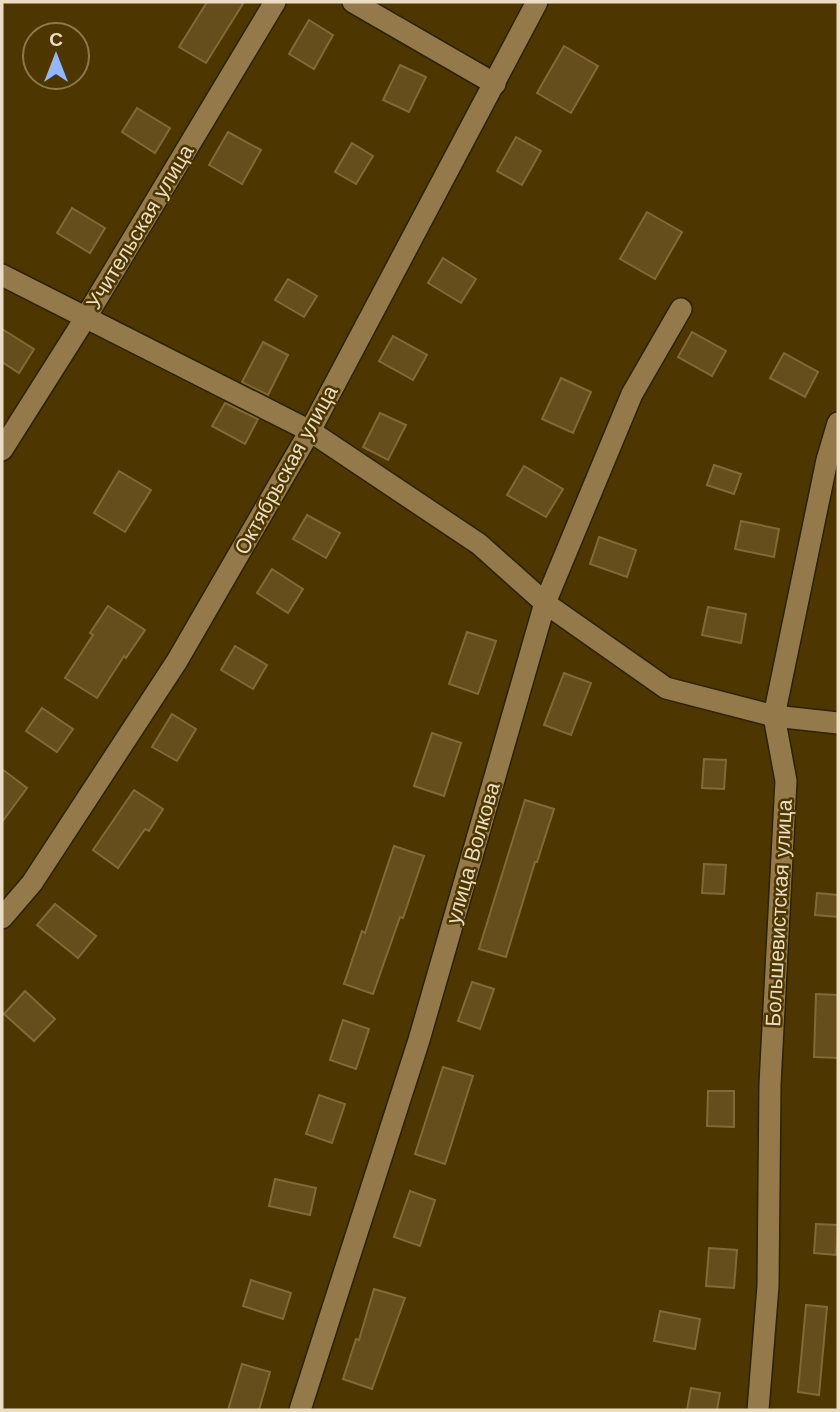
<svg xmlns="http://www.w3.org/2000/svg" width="840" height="1412" font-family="'Work Sans',sans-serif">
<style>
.building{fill:#664e1c;stroke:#826938;stroke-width:2}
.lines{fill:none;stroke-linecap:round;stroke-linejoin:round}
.minor-casing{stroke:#2c2006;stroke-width:24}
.minor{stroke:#947a4a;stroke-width:21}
.labels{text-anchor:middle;stroke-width:5;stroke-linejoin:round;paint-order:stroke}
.street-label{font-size:21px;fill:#ebddc4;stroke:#4d3600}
</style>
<rect width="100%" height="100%" fill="#4d3600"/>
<g class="building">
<path d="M207,2H244L206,63L179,47Z"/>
<path d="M309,20L333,35L314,69L289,54Z"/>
<path d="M564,46L598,66L571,113L537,93Z"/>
<path d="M400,65L426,77L409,112L383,100Z"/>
<path d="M137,108L170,128L155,153L122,132Z"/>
<path d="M228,132L261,150L242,184L209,165Z"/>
<path d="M516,137L541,151L522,185L497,171Z"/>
<path d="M352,143L373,156L356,184L335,172Z"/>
<path d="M72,208L105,228L90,253L57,233Z"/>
<path d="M647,212L682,232L655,279L620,259Z"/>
<path d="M443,258L476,279L461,303L428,283Z"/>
<path d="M288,279L317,296L304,317L275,300Z"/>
<path d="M2,329L34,349L19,373L2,362Z"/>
<path d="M692,332L726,351L712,376L678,357Z"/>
<path d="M393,336L427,355L413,380L379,361Z"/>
<path d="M263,342L288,355L268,395L242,382Z"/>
<path d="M784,353L818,372L805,397L770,378Z"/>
<path d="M561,378L591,392L573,433L542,419Z"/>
<path d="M225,403L258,419L245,444L212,426Z"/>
<path d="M380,413L406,425L388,460L363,447Z"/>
<path d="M714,465L741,474L734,494L707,485Z"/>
<path d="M524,466L563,489L546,517L507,495Z"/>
<path d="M119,471L151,490L125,532L94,513Z"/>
<path d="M307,515L340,533L326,558L293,539Z"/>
<path d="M741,521L779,529L774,557L735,549Z"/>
<path d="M599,537L636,550L627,577L590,564Z"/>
<path d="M272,569L303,589L288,613L257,593Z"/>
<path d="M108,606L145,630L126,658L124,656L97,698L65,678L93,635L90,633Z"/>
<path d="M708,607L746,614L741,643L702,635Z"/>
<path d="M467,632L496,641L478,694L449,684Z"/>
<path d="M235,646L267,665L253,689L221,670Z"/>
<path d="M564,673L591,683L571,735L544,725Z"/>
<path d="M42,708L73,729L57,752L26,731Z"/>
<path d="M172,714L196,729L177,761L152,747Z"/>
<path d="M432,733L461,743L444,796L414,786Z"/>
<path d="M704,759L726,760L724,789L702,788Z"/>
<path d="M2,769L27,788L2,822Z"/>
<path d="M134,790L163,809L149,831L145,829L118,868L93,850Z"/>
<path d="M525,800L554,809L537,862H535L506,957L479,949Z"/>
<path d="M394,846L424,856L403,918L400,917L373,994L344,984L362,931L365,933Z"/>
<path d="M704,864L726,865L724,894L702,893Z"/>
<path d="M817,893L838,895V917L815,915Z"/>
<path d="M55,904L96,936L78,958L37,925Z"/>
<path d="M472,982L494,989L480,1029L458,1021Z"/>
<path d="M25,991L55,1019L34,1041L4,1014Z"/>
<path d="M816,994L838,995V1058L814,1057Z"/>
<path d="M343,1020L369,1029L356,1069L330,1060Z"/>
<path d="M443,1067L473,1076L445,1164L415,1154Z"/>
<path d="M708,1091H734V1127L707,1126Z"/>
<path d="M319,1095L345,1104L332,1143L306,1134Z"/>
<path d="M275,1179L316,1188L310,1215L269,1206Z"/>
<path d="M410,1191L435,1200L420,1246L394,1237Z"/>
<path d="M816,1224L838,1225L836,1255L814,1253Z"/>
<path d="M709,1248L737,1250L734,1288L706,1286Z"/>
<path d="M251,1280L291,1293L283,1319L243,1306Z"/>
<path d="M374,1289L405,1298L372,1389L343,1379L356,1339L359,1340Z"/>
<path d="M806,1305L827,1307L819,1395L798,1392Z"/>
<path d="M660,1311L700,1319L695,1349L654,1341Z"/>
<path d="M242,1364L270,1372L259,1410H228Z"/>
<path d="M691,1388L720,1393L717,1410H687Z"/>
</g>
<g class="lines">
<defs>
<g id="minor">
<path d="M353,2L495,84"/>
<path d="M2,275L310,431L479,544L545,603L666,688L774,716L838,723"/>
<path d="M2,450L86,317L275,2"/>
<path d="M2,918L32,883L177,661L310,431L537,2"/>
<path d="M300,1410L419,1040L545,603L632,394L681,309"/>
<path d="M758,1410L768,1286L770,1084L786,781L774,716L827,460L838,423"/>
</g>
</defs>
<use href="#minor" class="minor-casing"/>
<use href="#minor" class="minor"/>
</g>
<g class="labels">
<g class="street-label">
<text transform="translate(140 227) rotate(-59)" y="7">Учительская улица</text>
<text transform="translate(286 470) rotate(-61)" y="7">Октябрьская улица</text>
<text transform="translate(473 853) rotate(-74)" y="7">улица Волкова</text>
<text transform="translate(779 913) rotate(-87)" y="7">Большевистская улица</text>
</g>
</g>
<rect width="840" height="1412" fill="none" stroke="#ebddc4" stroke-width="7"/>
<g transform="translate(56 56)"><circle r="33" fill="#4d3600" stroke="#8c794e" stroke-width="2"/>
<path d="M0-5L12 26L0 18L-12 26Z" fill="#92b7fd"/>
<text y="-10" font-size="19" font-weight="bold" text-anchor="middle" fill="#ebddc4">С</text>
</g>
</svg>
